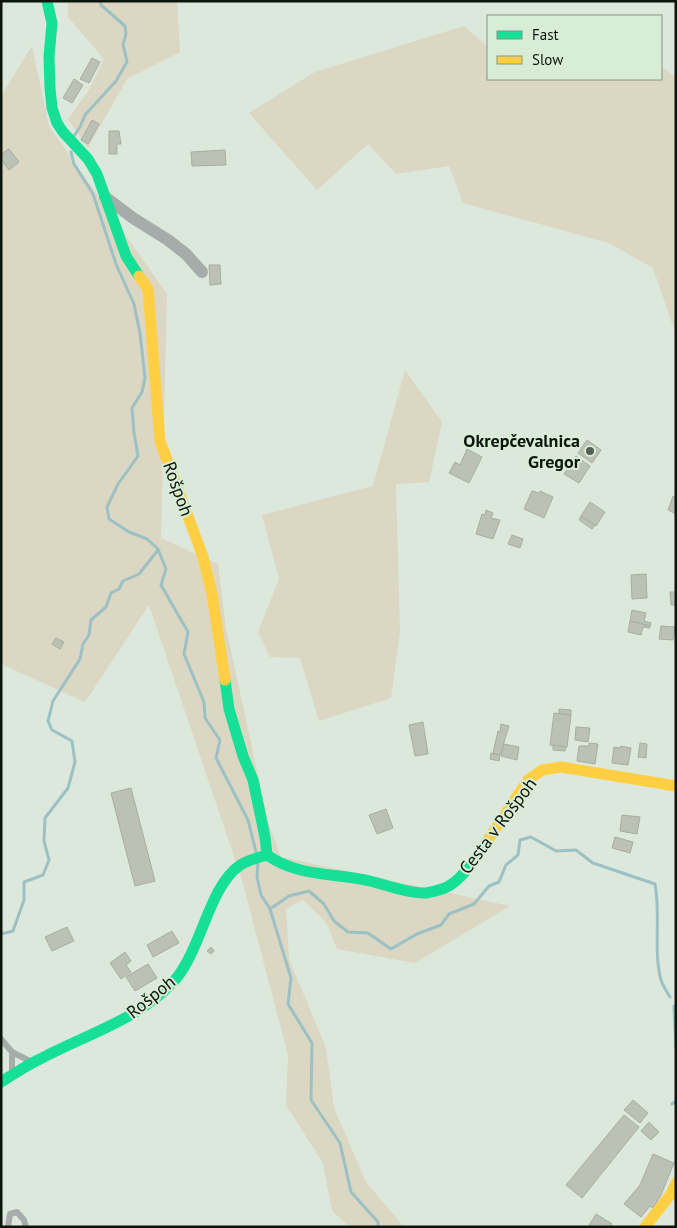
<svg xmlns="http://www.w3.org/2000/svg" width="677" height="1228" font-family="'PT Sans',sans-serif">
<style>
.green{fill:#dbd7c3}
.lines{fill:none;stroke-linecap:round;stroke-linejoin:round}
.stream{stroke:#9cc1c4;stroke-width:3}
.building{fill:#bcc1b6;stroke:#a8ada2}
.lane{stroke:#a6acaa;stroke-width:6}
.street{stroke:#a6acaa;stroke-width:12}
.fast{stroke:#16e098;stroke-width:11}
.slow{stroke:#ffcf43;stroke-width:11}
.poi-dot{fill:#555e54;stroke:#d8edd6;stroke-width:2}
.labels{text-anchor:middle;stroke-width:4;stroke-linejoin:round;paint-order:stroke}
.poi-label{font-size:18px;font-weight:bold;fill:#0c140c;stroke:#d8edd6;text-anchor:end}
.street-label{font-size:18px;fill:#0c140c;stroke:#d8edd6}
</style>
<rect width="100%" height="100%" fill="#dce8db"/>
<g class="green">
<path d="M68,1H177L180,52L127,79L88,148L68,119L89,90L104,59L68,17Z"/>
<path d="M464,26L488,47V79H661V67L676,77V335L653,268L609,243L463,203L449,166L396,174L368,144L317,190L249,113L315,72Z"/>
<path d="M32,46L49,126L167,294L161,538L218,564L226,628L268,821L281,857L510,906L415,963L337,949L326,922L303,900L286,909L289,959L326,1048L334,1108L366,1182L404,1227H350L332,1211L323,1163L286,1105L288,1055L242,880L149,605L85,702L1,664V96Z"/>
<path d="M405,370L442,422L429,482L396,484L400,632L391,698L319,721L300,658L270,657L258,632L279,579L262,515L373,486Z"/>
</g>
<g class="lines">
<g class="stream">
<path d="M74,136L80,127L85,115L116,81L127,62L123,44L126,34L125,26L101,5L100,1"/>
<path d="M71,152L74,164L93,194L116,264L134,304L140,333L145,378L142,392L132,408L134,433L138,456L118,484L107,507L109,519L129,532L147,539L158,549L166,569L161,585L188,632L184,654L204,702L205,718L220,740L216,758L248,820L256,852"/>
<path d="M258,863L257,877L261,895L270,909L291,978L288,1004L312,1043L311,1100L340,1143L351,1192L378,1222V1227"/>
<path d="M270,909L289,896L309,891L324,904L334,921L348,932L368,933L391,949L417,934L441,925L449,914L474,904L489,886L499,882L506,865L518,855L520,840L531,837L556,851L576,850L593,863L655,884C661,915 653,951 661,980C663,986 667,992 670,997"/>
<path d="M1,934L13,931L24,900V882L43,875L49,860L44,841L45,818L68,788L75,762L72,741L52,730L48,721L53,701L80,659L83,644L89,635L91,620L106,607L111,593L119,589L123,581L139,574L158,550"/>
<path d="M674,1006L676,1048"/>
<path d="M672,1104L676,1101"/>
</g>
</g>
<g class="building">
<path d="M92,58L100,62L89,83L80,79Z"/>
<path d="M74,79L83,85L72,103L63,98Z"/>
<path d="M92,120L99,124L88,144L81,140Z"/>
<path d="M109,131H119L121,144H117V154H109Z"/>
<path d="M9,149L19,162L9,170L1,159V154Z"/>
<path d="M225,150L226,165L192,166L191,152Z"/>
<path d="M209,265H220L221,284L210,285Z"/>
<path d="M587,440L601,450L592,463L578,453Z"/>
<path d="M467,449L482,457L469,483L449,473L455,462L460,465Z"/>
<path d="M576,456L590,466L579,483L564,474Z"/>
<path d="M532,491L539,493L540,491L553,497L544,518L524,509Z"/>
<path d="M673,496L676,497V514L668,510Z"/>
<path d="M590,502L605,512L596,526L581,516Z"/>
<path d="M486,510L493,513L491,518L500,520L493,539L476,534L482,514L485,515Z"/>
<path d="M581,516L595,525L592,529L579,520Z"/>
<path d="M512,535L523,539L520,548L508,544Z"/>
<path d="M646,574L647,598L632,599L631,575Z"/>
<path d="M670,592H676V605H671Z"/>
<path d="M632,610L646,613L644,621L651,623L650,626L630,621Z"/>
<path d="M630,621L650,626V628L643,627L641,635L628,632Z"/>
<path d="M661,626L675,627L673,640L659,639Z"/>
<path d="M56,638L64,642L60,649L52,644Z"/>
<path d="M559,709L571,710V715L559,714Z"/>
<path d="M554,713L571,715L567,747L550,745Z"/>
<path d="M423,722L428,754L415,756L409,725Z"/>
<path d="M501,724L509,726L500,755L493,753L498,731L500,732Z"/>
<path d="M576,727L590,728L588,742L575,740Z"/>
<path d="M589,743L598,744L595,764L577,761L579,746H589Z"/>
<path d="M640,743L647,744L646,758L638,757Z"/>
<path d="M504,744L519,747L517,760L501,756Z"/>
<path d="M553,745L566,747L565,751L553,750Z"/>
<path d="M621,746L631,748L628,765L612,763L614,747L620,748Z"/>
<path d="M491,753L500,755L499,761L490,759Z"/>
<path d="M131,788L155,881L135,886L111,793Z"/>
<path d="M386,809L393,828L377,834L369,815Z"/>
<path d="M622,815L640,817L637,834L620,831Z"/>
<path d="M615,837L633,842L630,853L612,848Z"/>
<path d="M67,927L74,941L52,951L45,937Z"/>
<path d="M172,931L179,943L153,957L147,945Z"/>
<path d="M211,947L214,951L211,954L207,951Z"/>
<path d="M125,952L131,961L126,965L131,972L121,979L110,963Z"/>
<path d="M148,964L157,978L135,991L126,977Z"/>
<path d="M633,1100L648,1113L640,1123L624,1110Z"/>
<path d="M624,1115L639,1127L582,1198L566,1185Z"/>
<path d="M649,1122L659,1132L651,1140L641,1131Z"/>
<path d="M653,1154L674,1163L661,1195L653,1208L650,1206L641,1217L624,1204L640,1185Z"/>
<path d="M596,1214L612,1224L610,1227H588Z"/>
</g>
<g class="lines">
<g class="lane">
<path d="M1,1039L12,1052L30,1061"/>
<path d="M12,1052V1073"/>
<path d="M8,1227L10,1214L17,1212L24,1220L26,1227"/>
</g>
<path class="street" d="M105,197L133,218L168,240L186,254L202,272"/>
<g class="fast">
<path d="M47,1L52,23L49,57L50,88L52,108L57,123L63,132L88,159L97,174L126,256L139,276"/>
<path d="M225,680L229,709L243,756L253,780L265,837L267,855"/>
<path d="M267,855C298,877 335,873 370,881C386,885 410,894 426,893C432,892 439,890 445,888C462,881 478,855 488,840"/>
<path d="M1,1082C15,1073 29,1064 44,1057C88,1034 139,1019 174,981C201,951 209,887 239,866C247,860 257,858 267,855"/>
</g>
<g class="slow">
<path d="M139,276L148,289L160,441L203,557L212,594L225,680"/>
<path d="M488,840L528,780L542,770L561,767L676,786"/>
<path d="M645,1227L671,1194L676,1183"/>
</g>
</g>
<circle class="poi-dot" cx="590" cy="451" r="5"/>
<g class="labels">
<g class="poi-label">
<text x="580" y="447">Okrepčevalnica<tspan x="580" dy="21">Gregor</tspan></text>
</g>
<g class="street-label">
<text transform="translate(178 489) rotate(70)" y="6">Rošpoh</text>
<text transform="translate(498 826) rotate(-53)" y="6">Cesta v Rošpoh</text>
<text transform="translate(151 997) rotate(-39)" y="6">Rošpoh</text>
</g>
</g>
<rect width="677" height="1228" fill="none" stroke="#0c140c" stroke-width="5"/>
<rect x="487" y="15" width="175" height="65" fill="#d8edd6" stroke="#869685"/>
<rect x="497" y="31" width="25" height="8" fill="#16e098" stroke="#869685"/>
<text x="532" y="40" font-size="15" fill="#0c140c">Fast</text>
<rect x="497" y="56" width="25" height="8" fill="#ffcf43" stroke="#869685"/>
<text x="532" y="65" font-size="15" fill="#0c140c">Slow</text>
</svg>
